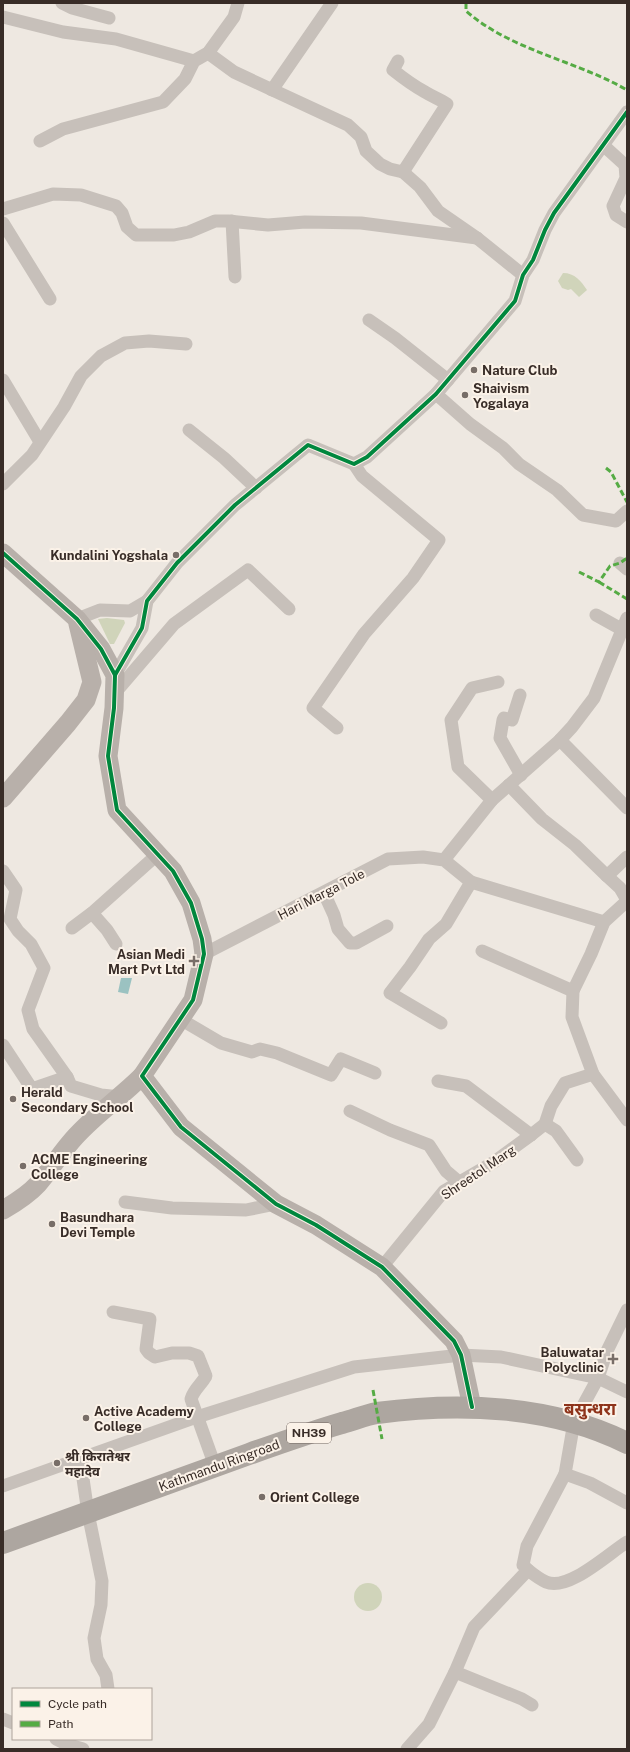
<svg xmlns="http://www.w3.org/2000/svg" width="630" height="1752" font-family="'Public Sans','Noto Sans Devanagari',sans-serif">
<style>
.green{fill:#d0d4ba}
.water{fill:#9bc2c1}
.lines{fill:none;stroke-linecap:round;stroke-linejoin:round}
.street{stroke:#c7c0ba;stroke-width:13}
.secondary{stroke:#b8b0aa;stroke-width:19}
.highway{stroke:#ada6a0;stroke-width:22}
.quiet{stroke:#55ab44;stroke-width:3;stroke-dasharray:6 3;stroke-linecap:butt}
.cycleway-casing{stroke:#fbf2e8;stroke-width:6}
.cycleway{stroke:#00873e;stroke-width:4}
.poi-dot{fill:#786e68;stroke:#fbf2e8;stroke-width:1.5}
.labels{text-anchor:middle;stroke-width:4;stroke-linejoin:round;paint-order:stroke}
.shield{fill:#fbf2e8;stroke:#726761;stroke-width:1}
.shield-label{font-size:12px;font-weight:bold;fill:#382c27}
.poi-label{font-size:13px;font-weight:bold;fill:#382c27;stroke:#fbf2e8;text-anchor:start}
.street-label{font-size:13px;fill:#382c27;stroke:#fbf2e8}
.district-label{font-size:17px;font-weight:bold;fill:#8e331a;stroke:#fbf2e8}
</style>
<rect width="100%" height="100%" fill="#eee8e1"/>
<g class="green">
<path d="M563,273C575,273 581,281 587,290L579,297L571,289L568,290L562,288L558,281Z"/>
<path d="M107,618L124,620L125,623L114,644H110L98,619Z"/>
<circle cx="368" cy="1597" r="14"/>
</g>
<path class="water" d="M121,978H132L128,994L118,992Z"/>
<g class="lines">
<g class="street">
<path d="M62,3L72,8L109,18"/>
<path d="M3,17L63,32L116,39L194,61"/>
<path d="M208,53L234,72L348,125L361,137L366,151L380,164L390,169L403,172L420,187L438,211L477,238L523,275"/>
<path d="M398,61L393,70C403,78 414,86 425,92C433,97 440,99 447,104L403,172"/>
<path d="M272,90L332,3"/>
<path d="M40,141L63,129L163,102L185,79L194,61L208,53L234,17L238,3"/>
<path d="M603,145L625,165L626,178L613,206L616,215L627,222"/>
<path d="M3,209L53,194L81,195L116,206L122,213L127,227L136,235H174L189,232L215,221H228L268,225L305,222L361,223L477,238"/>
<path d="M232,221L235,277"/>
<path d="M3,223L50,299"/>
<path d="M369,320L395,338L448,380"/>
<path d="M3,380L40,442"/>
<path d="M436,394L470,424L503,448L519,464L557,490L583,515L616,521L627,511"/>
<path d="M189,430L224,458L256,488"/>
<path d="M3,484L32,455L64,407L81,376L101,356L125,343L149,341L186,344"/>
<path d="M620,563L627,569"/>
<path d="M596,615L623,630"/>
<path d="M77,619L100,610L130,611L147,601"/>
<path d="M115,675L142,628L147,601L177,563L235,505L308,445L354,464L367,457L436,394L515,301L523,275L533,260L545,230L554,213L627,112"/>
<path d="M114,694L174,624L248,570L289,609"/>
<path d="M520,695L512,720L504,718L503,720L500,738L521,775"/>
<path d="M337,728L313,708L364,634L413,578L439,540L362,476L354,464"/>
<path d="M560,740L627,808"/>
<path d="M509,785L542,819L575,845L607,876L627,857"/>
<path d="M492,800L458,767L451,720L472,688L498,682"/>
<path d="M444,860L492,800L560,740L572,727L594,698L627,618"/>
<path d="M3,871L16,890L10,919L18,931L31,944L44,968L28,1010L33,1029L67,1077L71,1086L101,1095L121,1097"/>
<path d="M607,876L620,888L627,900"/>
<path d="M471,882L604,922"/>
<path d="M324,893L334,915L338,929L350,943H356L387,926"/>
<path d="M627,901L604,922L591,954L573,991L572,1017L593,1074L627,1120"/>
<path d="M92,913L107,930L116,944"/>
<path d="M72,928L92,913L158,854"/>
<path d="M482,951L573,991"/>
<path d="M204,954L388,859L423,857L444,860L471,882L446,924L429,939L410,967L390,993L441,1023"/>
<path d="M180,1019L221,1043L252,1052L260,1049L277,1053L331,1075L341,1059L375,1073"/>
<path d="M3,1045L32,1089L67,1077"/>
<path d="M438,1081L466,1086L531,1135"/>
<path d="M350,1111L390,1130L429,1145L446,1171L460,1183"/>
<path d="M545,1124L556,1131L577,1160"/>
<path d="M125,1202L172,1208L246,1210L276,1204"/>
<path d="M382,1267L444,1191L494,1162L531,1135L545,1124L551,1106L565,1083L593,1074"/>
<path d="M627,1310L607,1351L598,1378L574,1422L565,1474L590,1483L627,1503"/>
<path d="M113,1312L150,1319L146,1349L149,1353L155,1357L172,1353H189L198,1356L206,1376C201,1385 194,1389 191,1399L215,1466"/>
<path d="M80,1458L88,1513L102,1581L101,1605L94,1638L97,1659L106,1675L108,1689"/>
<path d="M3,1486L197,1417L354,1367L461,1355L501,1357L598,1378L627,1392"/>
<path d="M528,1570C533,1574 539,1579 546,1582C568,1592 609,1553 627,1542"/>
<path d="M455,1672L522,1699L532,1705"/>
<path d="M3,1719L13,1723"/>
<path d="M56,1739L66,1744L83,1749"/>
<path d="M407,1749L429,1724L455,1672L474,1627L528,1570L523,1565L527,1546L565,1474"/>
</g>
<g class="secondary">
<path d="M3,553L77,619L101,649L115,675L114,708L108,756L117,810L173,871L191,903L202,939L204,954L193,1000L142,1076L181,1127L276,1204L316,1225L382,1267L454,1341L461,1355L472,1407"/>
<path d="M3,798L68,723L86,700L92,682L78,624"/>
<path d="M3,1210C15,1203 28,1195 38,1184C51,1169 62,1151 76,1136C96,1114 121,1097 142,1076"/>
</g>
<path class="highway" d="M3,1543C85,1514 167,1484 249,1454C280,1443 311,1432 342,1423C354,1420 365,1415 377,1413C459,1402 551,1405 627,1443"/>
<g class="quiet">
<path d="M466,3V11C512,51 575,60 627,90"/>
<path d="M606,468L611,472L627,502"/>
<path d="M579,572L599,582L610,566L620,563L627,558"/>
<path d="M599,582L627,599"/>
<path d="M373,1390L382,1439"/>
</g>
<defs>
<g id="cycleway">
<path d="M3,553L77,619L101,649L115,675L114,708L108,756L117,810L173,871L191,903L202,939L204,954L193,1000L142,1076L181,1127L276,1204L316,1225L382,1267L454,1341L461,1355L472,1407"/>
<path d="M115,675L142,628L147,601L177,563L235,505L308,445L354,464L367,457L436,394L515,301L523,275L533,260L545,230L554,213L627,112"/>
</g>
</defs>
<use href="#cycleway" class="cycleway-casing"/>
<use href="#cycleway" class="cycleway"/>
</g>
<g class="poi-dot">
<circle cx="474" cy="370" r="4"/>
<circle cx="465" cy="395" r="4"/>
<circle cx="176" cy="555" r="4"/>
<path d="M192 955h4v4h4v4h-4v4h-4v-4h-4v-4h4z"/>
<circle cx="13" cy="1099" r="4"/>
<circle cx="23" cy="1166" r="4"/>
<circle cx="52" cy="1224" r="4"/>
<path d="M611 1353h4v4h4v4h-4v4h-4v-4h-4v-4h4z"/>
<circle cx="86" cy="1418" r="4"/>
<circle cx="57" cy="1463" r="4"/>
<circle cx="262" cy="1497" r="4"/>
</g>
<g class="labels">
<rect class="shield" x="287" y="1423" width="44" height="20" rx="3"/>
<g class="shield-label">
<text x="309" y="1437">NH39</text>
</g>
<g class="poi-label">
<text x="482" y="375">Nature Club</text>
<text x="473" y="393">Shaivism<tspan x="473" dy="15">Yogalaya</tspan></text>
<text x="168" y="560" text-anchor="end">Kundalini Yogshala</text>
<text x="185" y="959" text-anchor="end">Asian Medi<tspan x="185" dy="15">Mart Pvt Ltd</tspan></text>
<text x="21" y="1097">Herald<tspan x="21" dy="15">Secondary School</tspan></text>
<text x="31" y="1164">ACME Engineering<tspan x="31" dy="15">College</tspan></text>
<text x="60" y="1222">Basundhara<tspan x="60" dy="15">Devi Temple</tspan></text>
<text x="604" y="1357" text-anchor="end">Baluwatar<tspan x="604" dy="15">Polyclinic</tspan></text>
<text x="94" y="1416">Active Academy<tspan x="94" dy="15">College</tspan></text>
<text x="65" y="1461">श्री किरातेश्वर<tspan x="65" dy="15">महादेव</tspan></text>
<text x="270" y="1502">Orient College</text>
</g>
<g class="street-label">
<text transform="translate(321 894) rotate(-27)" y="5">Hari Marga Tole</text>
<text transform="translate(478 1172) rotate(-34)" y="5">Shreetol Marg</text>
<text transform="translate(219 1465) rotate(-20)" y="5">Kathmandu Ringroad</text>
</g>
<g class="district-label">
<text x="590" y="1415">बसुन्धरा</text>
</g>
</g>
<rect width="630" height="1752" fill="none" stroke="#382c27" stroke-width="8"/>
<rect x="12" y="1688" width="140" height="52" fill="#fbf2e8" stroke="#ada39b"/>
<rect x="20" y="1701" width="20" height="6" fill="#00873e" stroke="#ada39b"/>
<text x="48" y="1708" font-size="12" fill="#382c27">Cycle path</text>
<rect x="20" y="1721" width="20" height="6" fill="#55ab44" stroke="#ada39b"/>
<text x="48" y="1728" font-size="12" fill="#382c27">Path</text>
</svg>
